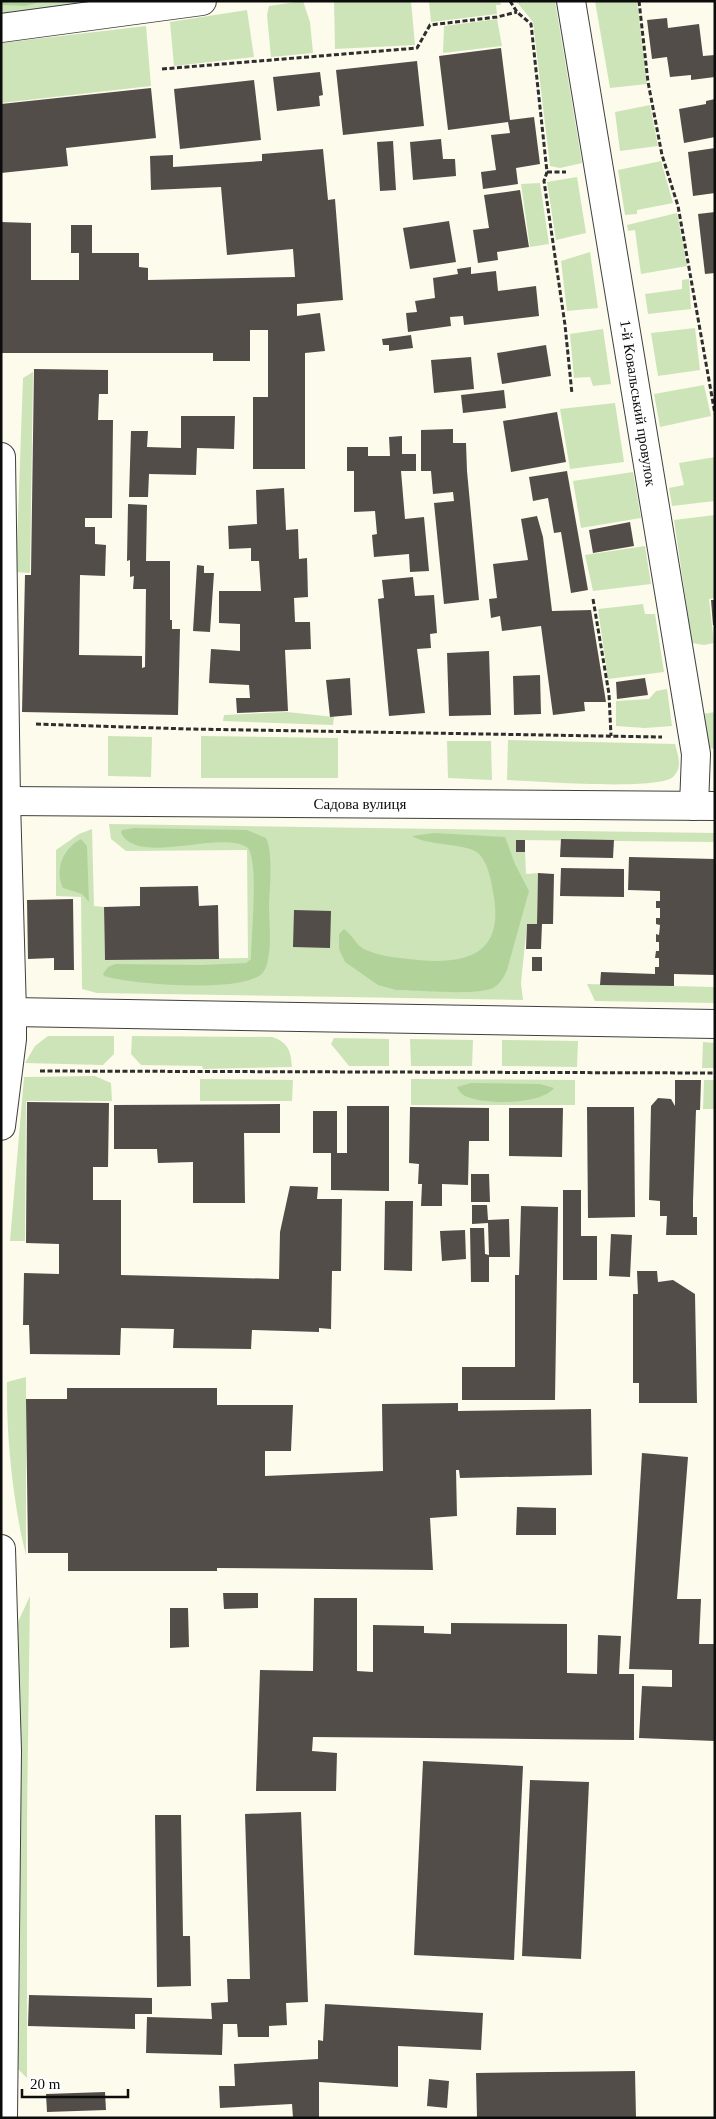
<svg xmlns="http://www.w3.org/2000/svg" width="716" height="2119" font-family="'Times New Roman',serif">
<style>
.green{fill:#cde4b9}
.forest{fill:#b1d39a}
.building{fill:#534d49}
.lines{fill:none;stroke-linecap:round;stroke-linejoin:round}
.minor-casing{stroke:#3f3f3f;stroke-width:30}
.path{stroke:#2e2e2e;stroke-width:3;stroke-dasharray:5 2.5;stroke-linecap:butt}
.minor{stroke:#fff;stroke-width:28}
.labels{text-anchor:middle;stroke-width:5;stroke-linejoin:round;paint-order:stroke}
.street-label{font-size:15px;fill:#0c0c0c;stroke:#fff}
</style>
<rect width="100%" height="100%" fill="#fdfbec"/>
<g class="green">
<path d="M1,1H94L1,15Z"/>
<path d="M303,1L310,22L313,53L271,57L267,15L269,6Z"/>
<path d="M334,1H411L415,45L335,49Z"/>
<path d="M429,1H500L501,5H496L497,14L431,22Z"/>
<path d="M516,1H555L582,163L560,168L550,166L533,22Z"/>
<path d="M595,1H637L647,84L610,88Z"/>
<path d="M247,10L254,57L174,66L170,22Z"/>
<path d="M497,19L502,46L443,53L444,26Z"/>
<path d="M146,26L151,86L1,103V43Z"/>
<path d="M650,105L658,146L620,151L615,112Z"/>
<path d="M661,161L673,203L637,210V214L625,215L618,170Z"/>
<path d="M577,177L586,233L556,240L547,182Z"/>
<path d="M540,183L549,244L530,247L521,184Z"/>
<path d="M677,213L687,266L641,274L635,230L628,231L627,225Z"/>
<path d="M590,252L598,308L567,311L561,261Z"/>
<path d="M689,279L691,309L648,314L645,294L682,289V280Z"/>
<path d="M695,328L700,370L658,376L651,333Z"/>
<path d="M603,329L611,384L593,386L590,377L574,378L570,334Z"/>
<path d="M33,372L30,573L16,572L23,378Z"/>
<path d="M704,385L711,416L660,427L654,394Z"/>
<path d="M615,403L624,462L570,469L560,409Z"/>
<path d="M715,457V501L672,506L669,488L684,485L679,463Z"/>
<path d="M633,472L641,518L581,528L573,481Z"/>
<path d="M715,515V598L709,599L714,643L704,645L692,643L674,520Z"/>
<path d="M645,546L651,584L593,591L585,555Z"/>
<path d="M643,604L645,614H655L664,672L608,679L598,609Z"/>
<path d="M667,689L672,726L645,728L616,726V701L649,699L656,691Z"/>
<path d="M287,712L334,717L333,725L223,721L224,715Z"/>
<path d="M715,712V749L709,748L707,745L703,714Z"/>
<path d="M108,736L152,737L151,777L108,776Z"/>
<path d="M201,736L338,738V778H201Z"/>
<path d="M508,740L675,744C678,755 683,768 673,777C657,791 534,781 507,780Z"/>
<path d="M447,741H491L492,780L448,778Z"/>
<path d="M109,824L715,833V842L516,840V851L525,852L526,874L538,873L537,924H527L521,983L523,1000L97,993L82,989L81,897L56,896V850L79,834L92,829L94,906L104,907L105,960L248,958L247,850L126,851L111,839Z"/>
<path d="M587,984L715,987V1003L595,1001Z"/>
<path d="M48,1036H114V1054L103,1065L25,1063L35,1046Z"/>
<path d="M132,1036L272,1037C288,1042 291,1051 292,1067L203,1069L202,1066L141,1065L131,1054Z"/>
<path d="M334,1038L389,1039V1066H349L331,1044Z"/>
<path d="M410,1039L473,1040L472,1066H411Z"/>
<path d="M502,1040L578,1041L577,1067L502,1066Z"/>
<path d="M703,1042L715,1043V1068H702Z"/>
<path d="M95,1076L111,1083L112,1101H26L25,1241H10L24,1077Z"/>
<path d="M200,1079L293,1080L292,1101H200Z"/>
<path d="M411,1079L575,1080V1105H411Z"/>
<path d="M704,1080H715V1109H703Z"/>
<path d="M26,1377V1555C13,1505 6,1434 7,1382Z"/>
<path d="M30,1596L27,1816V2078L13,2064L20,1886L18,1622Z"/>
</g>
<g class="forest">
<path d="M1,1H44L25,6L1,5Z"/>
<path d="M134,828L247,830L266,838C273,851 270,887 269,903C269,920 273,957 264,971C250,995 129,984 104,976L103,974L108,967L115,964L202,965L246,963L251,959C251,937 259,864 248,848C221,829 139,867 121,833L122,830Z"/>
<path d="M434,833L505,837L515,864L529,891L507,970C504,977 500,984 493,988C475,996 417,990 396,990L378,985L345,962L339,949V934L344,929C353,935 356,946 366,950C382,957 400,958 418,960C470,965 505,952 493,892C491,880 488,862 478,853C465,843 428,846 412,836Z"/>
<path d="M81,839L87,846L89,902L82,894L63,888C54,868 64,848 81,839Z"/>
<path d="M471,1083L540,1084L554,1088C541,1105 483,1105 465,1096C461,1094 459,1091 457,1087Z"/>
</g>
<g class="building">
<path d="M667,18L668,28L699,24L703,56L715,55V77L691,80V75L670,77L667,57L652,59L647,20Z"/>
<path d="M501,48L510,120L534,117L540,164L516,168L518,184L483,189L481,172L496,170L491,135L510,133L508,122L448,130L439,56Z"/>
<path d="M417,61L424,126L343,135L336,70Z"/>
<path d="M320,72L323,95L319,96L320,106L277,111L273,77Z"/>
<path d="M254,80L261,140L180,149L174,89Z"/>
<path d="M151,88L156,138L66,148L68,166L1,173V104Z"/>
<path d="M715,99V137L684,143L679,109L706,104V101Z"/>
<path d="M441,139L443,159H455L456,176L413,180L410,142Z"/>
<path d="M393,141L396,190L380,191L377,142Z"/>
<path d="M715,148V193L693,196L688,152Z"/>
<path d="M323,149L328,200L335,199L343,300L297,304V316L320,313L325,351L305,353V469H253V397H268V330H250V361H213V353H1V222L31,223V280H79V253H71V225H92V253H139V267L148,268V280L295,277L293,249L227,255L221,187L151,190L150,156L173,155V167L262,161V154Z"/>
<path d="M520,190L529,247L497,252L498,260L478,263L473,230L489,228L484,195Z"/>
<path d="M715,212V273L705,274L698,214Z"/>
<path d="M449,221L456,262L410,269L403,228Z"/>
<path d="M471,267V274L496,271L498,291L536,286L539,316L464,325L463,316L450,317L451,326L408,332L406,313L417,312L415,301L435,298L433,278L458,274L457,269Z"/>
<path d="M411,335L413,348L389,351V345H383L382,339Z"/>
<path d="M546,345L551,376L502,384L497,353Z"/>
<path d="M471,357L474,389L434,393L431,360Z"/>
<path d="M34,369L108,370V394H99L98,420H113L112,518H85V527H95V544L106,545L105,576L80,575L79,655L142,656V668L145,667L146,589H133L134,576L130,577V560L127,561L128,504L147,505L146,561H170V620H172V629H180L178,715L22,712L25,575H31Z"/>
<path d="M504,390L506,408L463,413L461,395Z"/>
<path d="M557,412L566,462L511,472L503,421Z"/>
<path d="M181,416H235L234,449L197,448L196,475L149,474L148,497H129L131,431H148L147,447L181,448Z"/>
<path d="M453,429V443H466L467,471L479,600L444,604L434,503L454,501L453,492L433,494L431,471H421V430Z"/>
<path d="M402,436V454H416V471H401L405,519L424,517L429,571L410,572L409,554L374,557L372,535L377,534L375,511L354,512V471H347V447H368V456H390L389,437Z"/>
<path d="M567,471L588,590L571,593L561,532L554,533L548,498L533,501L529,477Z"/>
<path d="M284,488L286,530L298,529L299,559L307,558L308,597L294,598L295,622H310L311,649L285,650L288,711L237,713L236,698H250L249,685L209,683L211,649L240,651V624L219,623V591H261L259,561H251V548L229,549L228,526L257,524L256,490Z"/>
<path d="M537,516L543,537L552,611L591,610L606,702H584L585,711L553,715L541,626L502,631L500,616L491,618L489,599L497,598L493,564L528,560L521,519Z"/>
<path d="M630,522L634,546L593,553L589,530Z"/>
<path d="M197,565L204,566V573H214L210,632L193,631Z"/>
<path d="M413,577L415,596L434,595L437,633L430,634L431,648L417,649L425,713L389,716L378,599L384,598L382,580Z"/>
<path d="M711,600H715V625H713Z"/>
<path d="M489,651L491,715L449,716L447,653Z"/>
<path d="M540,675L541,714L514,715L513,676Z"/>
<path d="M350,678L352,715L330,717L326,680Z"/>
<path d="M645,678L648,695L617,699L616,682Z"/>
<path d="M561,839L614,840L613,858L560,857Z"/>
<rect x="516" y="840" width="9" height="12"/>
<path d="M629,857L715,859V975L674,974V986L600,985L601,972L655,974V967H659V958H655L656,951H659V942H656V934L659,935L660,925L656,924V918H660V908H656V901H660V891L628,890Z"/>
<path d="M561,868L624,869V897L560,896Z"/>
<path d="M538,873L554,874L553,924H542L541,949H526L527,924H537Z"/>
<path d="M198,886L199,906L218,905L219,959L105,960L104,907L140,906V887Z"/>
<path d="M73,899L74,970H54V958L28,959L27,900Z"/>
<path d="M294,910L331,911L330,948L293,947Z"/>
<rect x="532" y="957" width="10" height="14"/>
<path d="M675,1080H701L700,1110H696L693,1201V1217H697V1235H666L667,1216H660V1201L649,1200L651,1106L658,1098L671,1099L675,1106Z"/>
<path d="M27,1102L109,1103L108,1167H93V1200H121V1275L279,1279L280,1232L290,1186L318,1187L317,1199H342L341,1271H332L331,1329L319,1328V1332L252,1330L251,1349L173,1348L174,1329L121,1328L120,1355L30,1354L29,1325H23L24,1273L59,1274V1244L26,1243Z"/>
<path d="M280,1104V1133H244L245,1203H193V1162L158,1163L157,1149H114V1105Z"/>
<path d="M347,1106H389V1191L331,1190V1153H313V1111H337V1153H347Z"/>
<path d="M410,1107L489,1108V1141H469L468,1185L442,1184V1206H421L422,1184H418L419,1164L409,1163Z"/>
<path d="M587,1107H634L635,1217L588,1218Z"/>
<path d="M509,1108H563L562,1157L509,1156Z"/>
<path d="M471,1174H489L490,1202H471Z"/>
<path d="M563,1190H581V1236H597V1280H563Z"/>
<path d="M385,1201H413L412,1271L384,1270Z"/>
<path d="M472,1205H487L488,1220L509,1219L510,1257H489V1282H471L470,1228H484L485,1254L489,1255L488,1223L472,1224Z"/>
<path d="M521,1206L558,1207L555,1400H462V1367H515V1275H519Z"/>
<path d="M465,1230L466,1259L442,1261L440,1231Z"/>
<path d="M611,1234L632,1235L630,1277L609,1276Z"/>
<path d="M637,1271H657L658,1282L673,1280L695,1294L697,1403H639V1383H633V1294H638Z"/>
<path d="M67,1388H217V1405H293L291,1451H265V1476L383,1471L382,1404L458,1403V1411L591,1409L592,1475L460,1478L459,1470H456L457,1516L430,1518L433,1570L217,1568V1571H68V1553H28L26,1399H67Z"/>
<path d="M642,1453L688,1457L677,1599H701L699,1644H715V1741L639,1738L642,1686L672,1687V1670L629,1669Z"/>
<path d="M517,1507L556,1508V1535H516Z"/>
<path d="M223,1593H258V1608L224,1609Z"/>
<path d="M314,1598H357V1671L373,1672V1625L424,1626V1633L451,1634V1623L567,1624V1673L597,1674L598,1635L621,1636L619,1674H634V1740L313,1737L312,1751L337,1753L336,1791H256L260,1670L313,1671Z"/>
<path d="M170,1608H188L189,1647L170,1648Z"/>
<path d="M423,1761L523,1766L514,1960L414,1955Z"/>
<path d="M530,1780L589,1782L581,1959L522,1956Z"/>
<path d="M301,1812L308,2002L286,2003L287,2025L269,2026V2037H238L237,2024H223L222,2055L146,2053L147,2017L212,2019L211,2003L228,2002L227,1979H250L245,1814Z"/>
<path d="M155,1815H181L183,1936H190L191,1986L157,1987Z"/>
<path d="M29,1995L152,1998V2014H135V2029L28,2026Z"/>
<path d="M325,2004L483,2013L481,2050L398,2046V2087L319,2082V2118H293L292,2104L220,2108L219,2086H235L234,2064L318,2059V2040L323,2041Z"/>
<path d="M635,2071L636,2118H477L476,2073Z"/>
<path d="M429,2079L449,2081L447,2108L427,2106Z"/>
<path d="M105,2092L106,2110L47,2112L46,2094Z"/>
</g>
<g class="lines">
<defs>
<g id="minor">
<path d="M571,1L696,754L694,806"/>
<path d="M1,28L202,1"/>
<path d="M1,457L6,801L12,1012V1039L1,1126"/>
<path d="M6,801L715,806"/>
<path d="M12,1012L715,1024"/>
<path d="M1,1549L7,1751L3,2118"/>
</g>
</defs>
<use href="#minor" class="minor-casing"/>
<g class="path">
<path d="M510,1L517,12L531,24L547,172L544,181L565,325L572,394"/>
<path d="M639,1L648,82L662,155L678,206L715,414"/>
<path d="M162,69L417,48L430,25L497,17L517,12"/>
<path d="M547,172H566"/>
<path d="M593,599L609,694L611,736"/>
<path d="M36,724L188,729L662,737"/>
<path d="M40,1071L715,1073"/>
</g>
<use href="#minor" class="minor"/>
</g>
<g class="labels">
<g class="street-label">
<text transform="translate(638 403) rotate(81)" y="5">1-й Ковальський провулок</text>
<text x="360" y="809">Садова вулиця</text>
</g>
</g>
<rect width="716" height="2119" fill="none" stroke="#0c0c0c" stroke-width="5"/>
<path d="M22 2089v8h106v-8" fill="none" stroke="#0c0c0c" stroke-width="2.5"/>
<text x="30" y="2089" font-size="15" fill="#0c0c0c" stroke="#ffffff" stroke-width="4" paint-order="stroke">20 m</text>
</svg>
